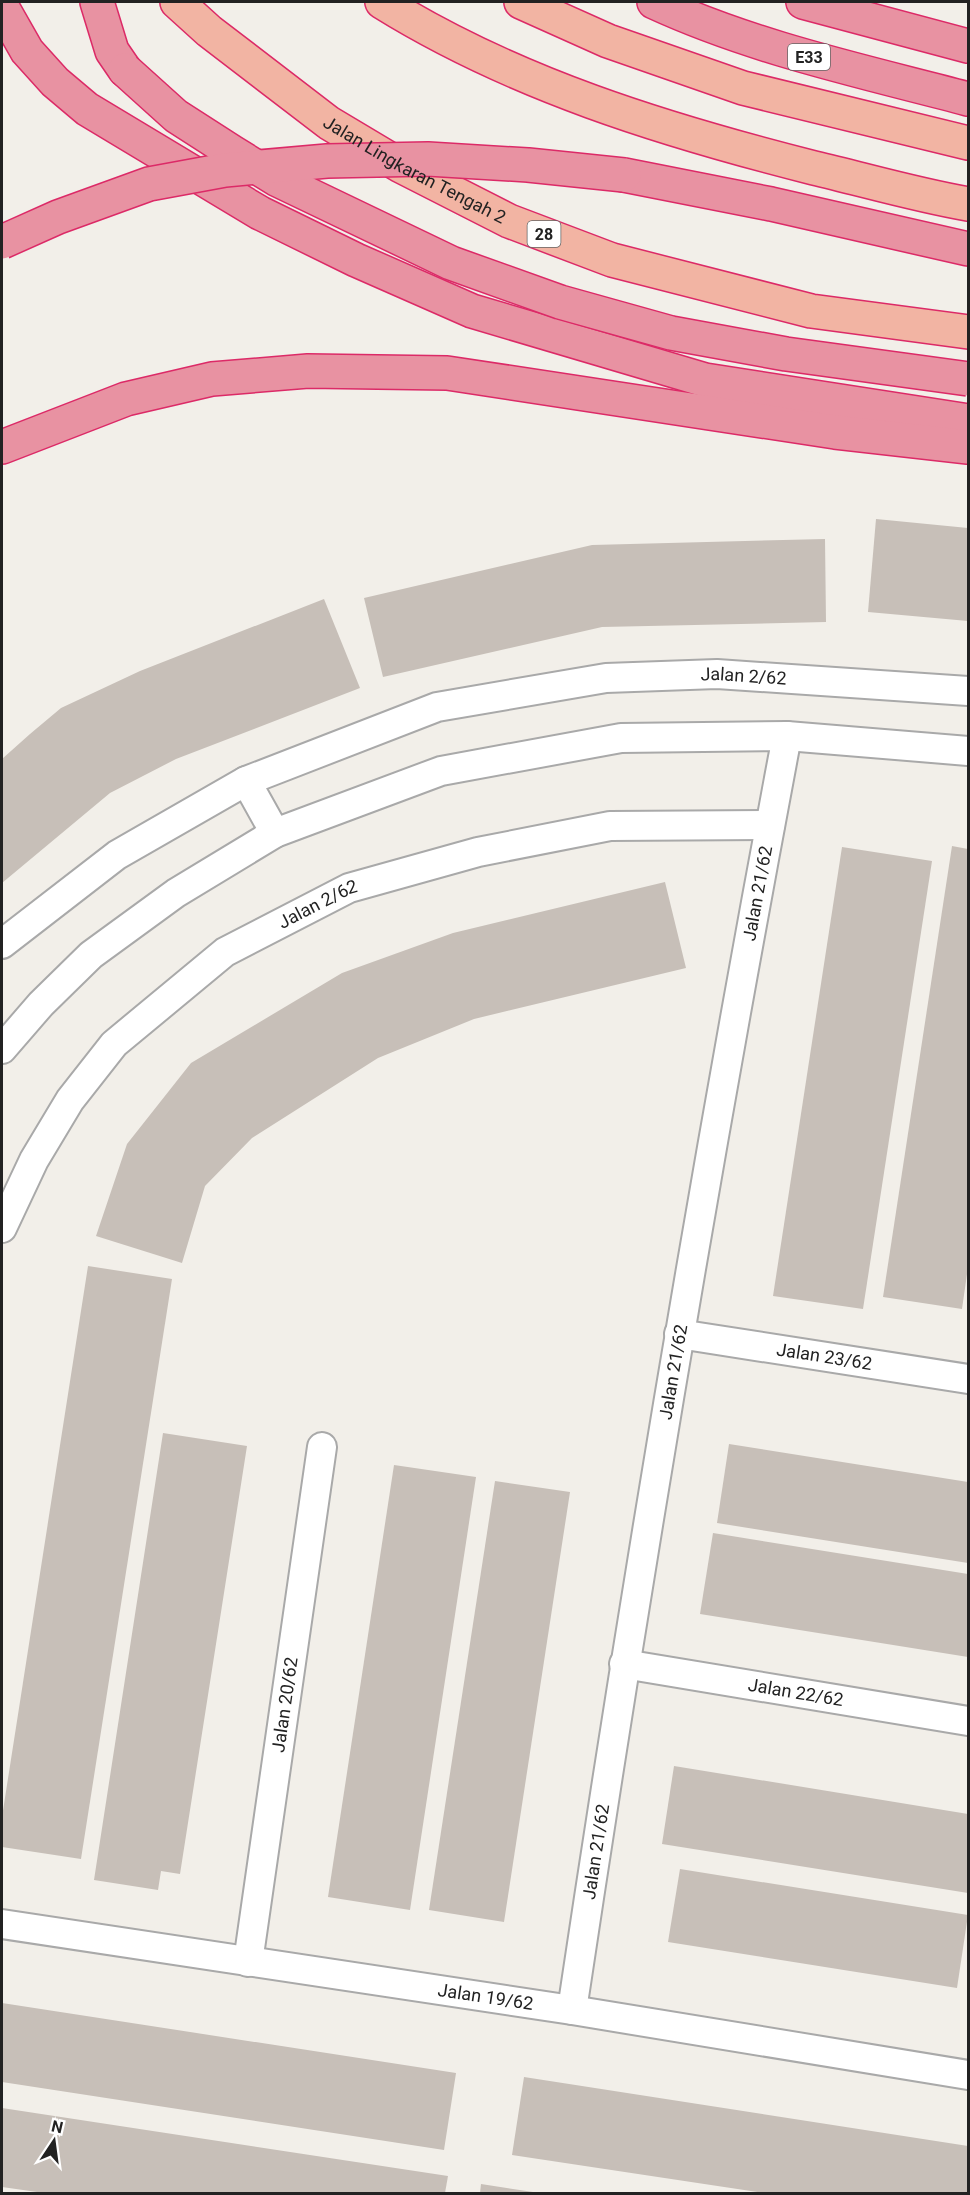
<svg xmlns="http://www.w3.org/2000/svg" width="970" height="2195" font-family="Roboto,sans-serif">
<style>
.building{fill:#c7bfb8}
.lines{fill:none;stroke-linecap:round;stroke-linejoin:round}
.minor-casing{stroke:#a9a9a9;stroke-width:32}
.trunk-casing{stroke:#dc2a67;stroke-width:36}
.motorway-casing{stroke:#dc2a67;stroke-width:36}
.minor{stroke:#fff;stroke-width:28}
.trunk{stroke:#f2b4a3;stroke-width:33}
.motorway{stroke:#e892a2;stroke-width:33}
.motorway-bridge-casing{stroke:#dc2a67;stroke-width:36;stroke-linecap:butt}
.motorway-bridge{stroke:#e892a2;stroke-width:33}
.labels{text-anchor:middle;stroke-width:4.5;stroke-linejoin:round;paint-order:stroke}
.shield{fill:#fff;stroke:#646464;stroke-width:1.5}
.shield-label{font-size:16px;font-weight:bold;fill:#222}
.street-label{font-size:18px;fill:#222;stroke:#fff}
</style>
<rect width="100%" height="100%" fill="#f2efe9"/>
<g class="building">
<path d="M876,519L968,528V621L868,612Z"/>
<path d="M825,539L826,622L602,627L383,677L364,598L592,545Z"/>
<path d="M324,599L360,688L176,759L110,793L2,883V759L30,734L61,708L140,671Z"/>
<path d="M952,846L968,849V1267L962,1309L883,1297Z"/>
<path d="M842,847L932,861L863,1309L773,1296Z"/>
<path d="M665,882L686,968L474,1019L378,1058L252,1138L205,1186L182,1263L96,1236L127,1144L191,1063L342,973L453,933Z"/>
<path d="M88,1266L172,1279L81,1859L2,1847V1817Z"/>
<path d="M163,1433L247,1446L180,1874L161,1871L158,1890L94,1880Z"/>
<path d="M729,1444L968,1482V1563L717,1523Z"/>
<path d="M394,1465L476,1477L410,1910L328,1897Z"/>
<path d="M495,1481L570,1492L504,1922L429,1910Z"/>
<path d="M713,1533L968,1574V1657L700,1614Z"/>
<path d="M674,1766L968,1814V1893L662,1844Z"/>
<path d="M680,1869L968,1915L957,1988L668,1942Z"/>
<path d="M2,2003L456,2073L444,2150L2,2082Z"/>
<path d="M524,2077L968,2146V2193H764L512,2155Z"/>
<path d="M2,2108L448,2176L445,2193H44L2,2187Z"/>
<path d="M481,2184L533,2192V2193H480Z"/>
</g>
<g class="lines">
<defs>
<g id="minor">
<path d="M246,781L275,833"/>
<path id="s1" d="M2,944L117,855L246,781L437,707L606,678L717,674L968,691"/>
<path d="M2,1049L41,1004L91,955L176,893L275,833L441,771L621,738L787,736L968,751"/>
<path id="s2" d="M2,1228L34,1160L70,1100L114,1044L225,952L349,888L478,852L610,826L770,825"/>
<path id="s3" d="M679,1334L968,1379"/>
<path id="s4" d="M624,1664L968,1721"/>
<path id="s5" d="M2,1924L572,2010L968,2075"/>
<path id="s6" d="M248,1962L322,1447"/>
<path id="s7" d="M572,2010C636,1583 707,1159 787,736"/>
</g>
<g id="trunk">
<path id="s8" d="M177,2L209,31L329,123L401,166L509,221L612,260L811,311L968,332"/>
<path d="M382,2C514,84 664,130 814,168C865,180 916,195 968,204"/>
<path d="M521,2L608,41L743,88L968,143"/>
</g>
<g id="motorway">
<path d="M97,2L112,51L125,70"/>
<path d="M654,2C754,48 862,71 968,99"/>
<path d="M803,2L968,46"/>
<path d="M2,7L27,51L55,82L87,109L260,213L356,260L472,311L705,380L968,421"/>
<path d="M624,175L771,204L968,249"/>
<path d="M2,447L126,399L212,379L308,371L447,373L835,432L968,447"/>
</g>
</defs>
<use href="#minor" class="minor-casing"/>
<use href="#trunk" class="trunk-casing"/>
<use href="#motorway" class="motorway-casing"/>
<use href="#minor" class="minor"/>
<use href="#trunk" class="trunk"/>
<use href="#motorway" class="motorway"/>
<defs>
<g id="motorway-bridge">
<path d="M125,70L176,116L232,152L276,179L451,263L560,302L671,333L786,354L968,379"/>
<path d="M2,242L58,217L149,184L225,170L327,161L428,159L528,165L624,175"/>
</g>
</defs>
<use href="#motorway-bridge" class="motorway-bridge-casing"/>
<use href="#motorway-bridge" class="motorway-bridge"/>
</g>
<g class="labels">
<g class="shield">
<rect x="788" y="44" width="42" height="26" rx="4.5"/>
<rect x="527.5" y="221" width="33" height="26" rx="4.5"/>
</g>
<g class="shield-label">
<text x="809" y="63">E33</text>
<text x="544" y="240">28</text>
</g>
<g class="street-label">
<text dy="6" stroke="none"><textPath href="#s8" startOffset="292">Jalan Lingkaran Tengah 2</textPath></text>
<text dy="6" stroke="none"><textPath href="#s1" startOffset="808">Jalan 2/62</textPath></text>
<text dy="6" stroke="none"><textPath href="#s7" startOffset="1132">Jalan 21/62</textPath></text>
<text dy="6" stroke="none"><textPath href="#s2" startOffset="465">Jalan 2/62</textPath></text>
<text dy="6" stroke="none"><textPath href="#s3" startOffset="147">Jalan 23/62</textPath></text>
<text dy="6" stroke="none"><textPath href="#s7" startOffset="646">Jalan 21/62</textPath></text>
<text dy="6" stroke="none"><textPath href="#s4" startOffset="174">Jalan 22/62</textPath></text>
<text dy="6" stroke="none"><textPath href="#s6" startOffset="260">Jalan 20/62</textPath></text>
<text dy="6" stroke="none"><textPath href="#s7" startOffset="160">Jalan 21/62</textPath></text>
<text dy="6" stroke="none"><textPath href="#s5" startOffset="489">Jalan 19/62</textPath></text>
</g>
</g>
<rect width="970" height="2195" fill="none" stroke="#222222" stroke-width="6"/>
<g transform="translate(54 2141) rotate(13)" stroke="#ffffff" stroke-width="4.5" paint-order="stroke">
<path d="M0-4.5L10 22L0 15L-10 22Z" fill="#222222"/>
<text y="-9" font-size="16" font-weight="bold" text-anchor="middle" fill="#222222">N</text>
</g>
</svg>
